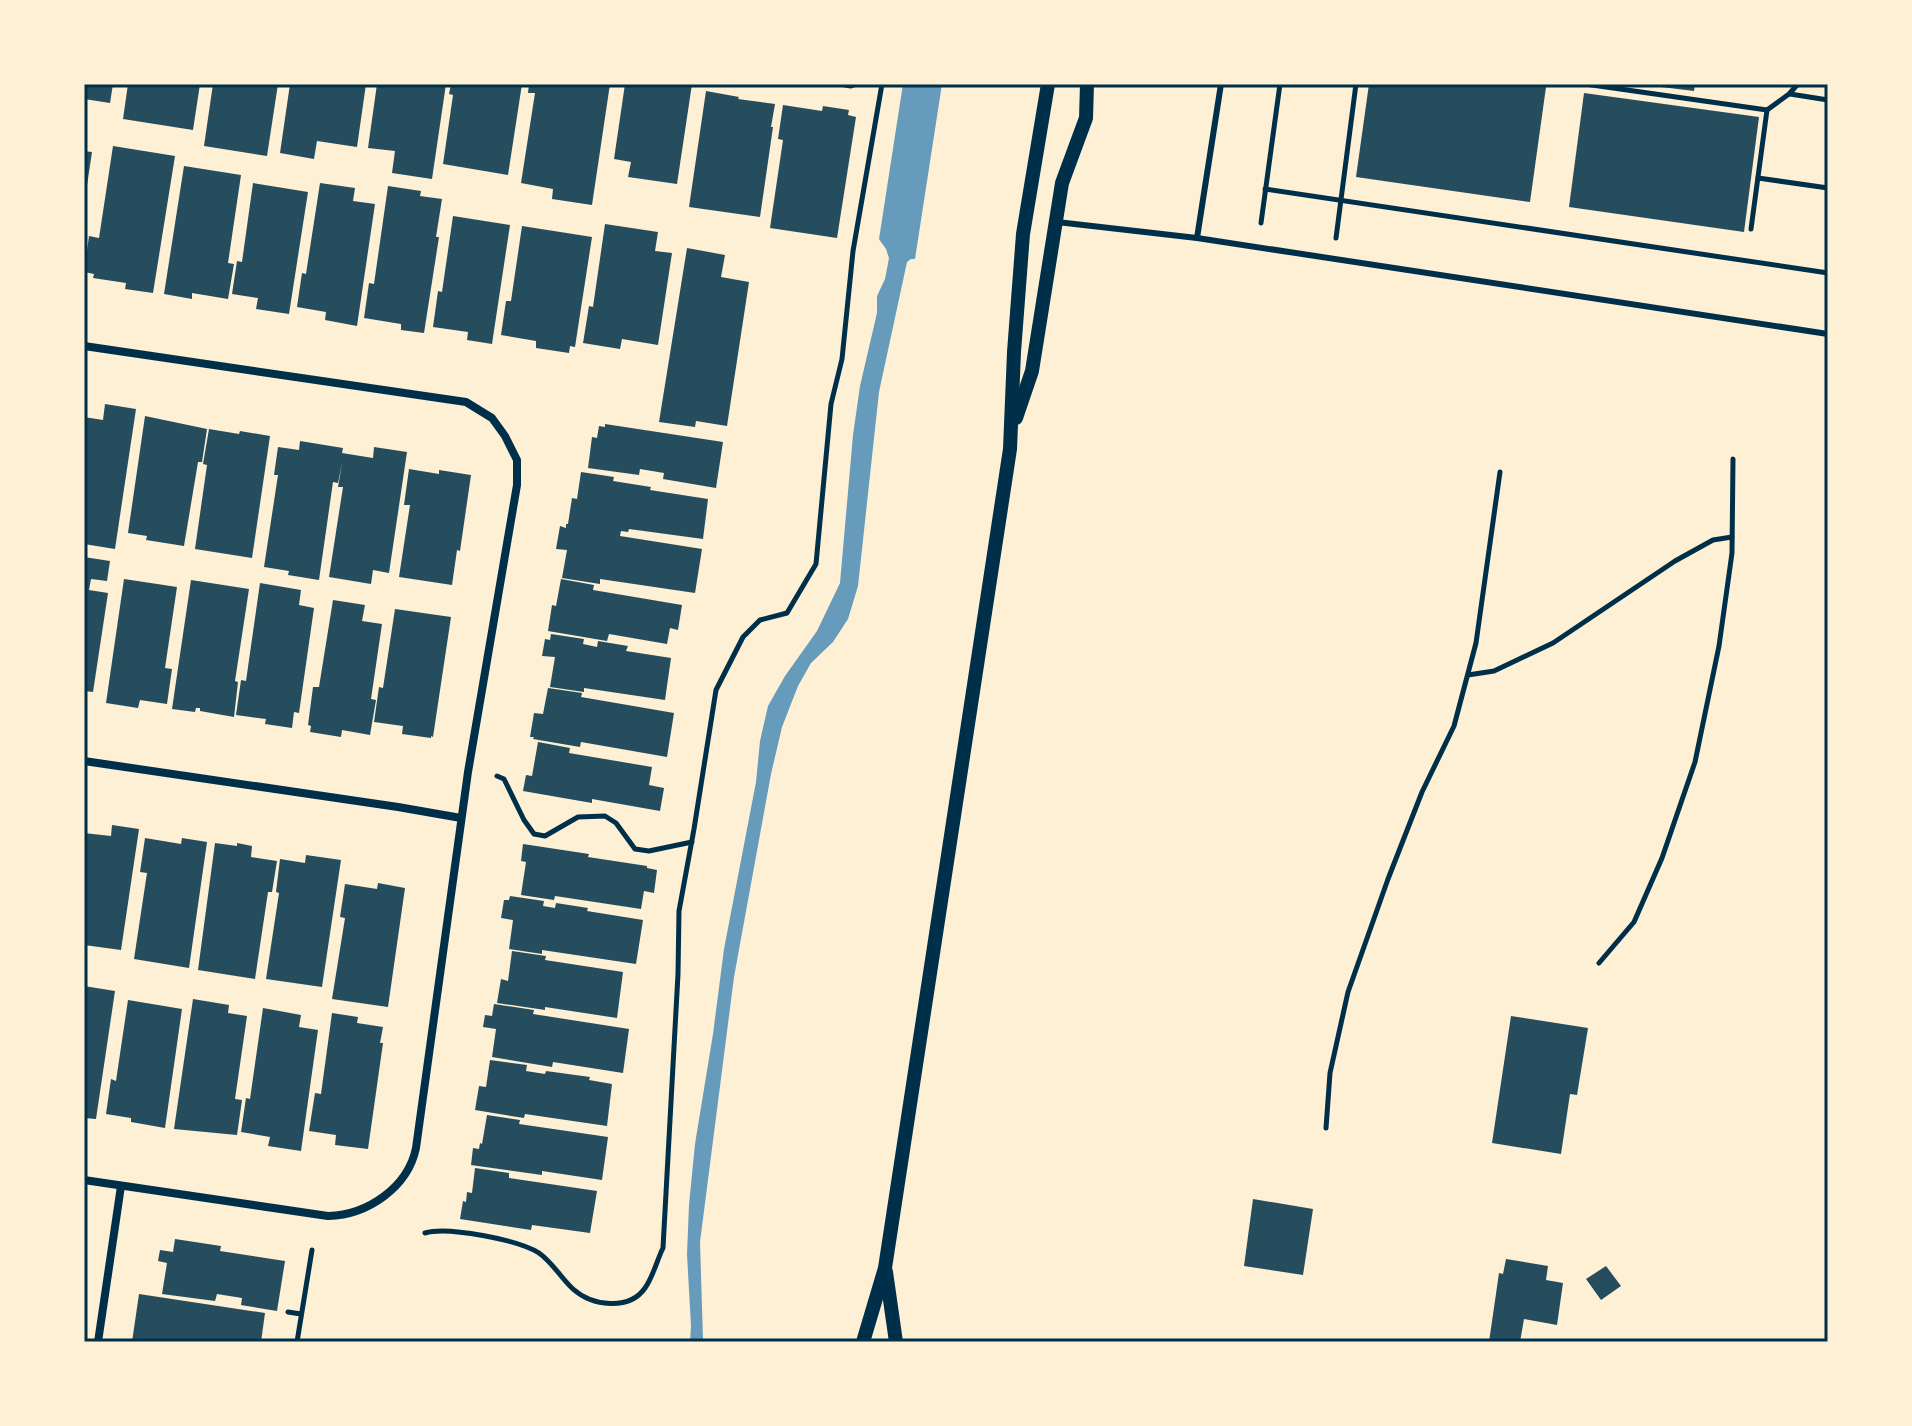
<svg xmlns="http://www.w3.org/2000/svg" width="1912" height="1426" font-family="'Noto Sans',sans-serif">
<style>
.water{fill:#669bbc}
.building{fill:#264d5e}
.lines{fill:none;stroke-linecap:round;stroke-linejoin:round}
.path{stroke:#003049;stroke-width:5}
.service{stroke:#003049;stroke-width:6}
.minor{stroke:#003049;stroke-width:8}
.tertiary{stroke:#003049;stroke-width:14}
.neatline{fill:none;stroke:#003049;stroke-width:3}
</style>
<rect width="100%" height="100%" fill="#fdf0d5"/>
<path class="water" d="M903,84H942L915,259H911L907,262L879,392L858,586L848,619L833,642L811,663L798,686L782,727L771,774L734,977L700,1242L703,1340V1342H690L691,1326L687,1254L689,1205L695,1144L713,1034L724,949L756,782L760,741L768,706L785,676L817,631L840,583L853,435L860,386L877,313V296L885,279L889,258L886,249L879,239Z"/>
<g class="building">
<path d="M84,84H113L110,103L84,99Z"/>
<path d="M128,84H200L193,130L123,119Z"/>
<path d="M213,84H278L267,156L204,146Z"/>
<path d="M290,84H366L357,147L317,141L314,159L280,153Z"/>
<path d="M377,84H446L432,179L392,173L395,151L368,148Z"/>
<path d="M451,84H522L508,175L443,164L453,95L449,94Z"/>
<path d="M529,84H610L592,205L552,199L553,189L521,183L535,93H528Z"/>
<path d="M625,84L663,86L664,84H692L677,184L628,177L631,162L614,159Z"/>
<path d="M1369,84H1525L1546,87L1530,202L1356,177Z"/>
<path d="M1653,84H1695L1694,91L1653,86Z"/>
<path d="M706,91L739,97L738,99L775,104L771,127H773L760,217L689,207Z"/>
<path d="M1584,93L1759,117L1744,232L1569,207Z"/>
<path d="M783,105L822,111L823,106L849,110L848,115L856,117L837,238L770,228L783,140L778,139Z"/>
<path d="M113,146L175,156L153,293L125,289L126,283L93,278L94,274L84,272L89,236L99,238Z"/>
<path d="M84,151L92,152L86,192H84Z"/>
<path d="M184,166L241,175L228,263L234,264L228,299L192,293V299L164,294Z"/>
<path d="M253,183L308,192L289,314L256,309L258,298L232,294L237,261L242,262Z"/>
<path d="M320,183L355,188L353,201L375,204L357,326L325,320L326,312L297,307L302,273L306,274Z"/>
<path d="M388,186L421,191L420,196L442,199L436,237H439L424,333L401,330V324L364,318L369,283L374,284Z"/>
<path d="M453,216L510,225L492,344L467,340L468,332L433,327L438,291L442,292Z"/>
<path d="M605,224L658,232L655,251L672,253L658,345L622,339L620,349L583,343L589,306L593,307Z"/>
<path d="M522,226L592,237L575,347L570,346L569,353L536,348V341L501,335L506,301H511Z"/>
<path d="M687,248L725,255L721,277L749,282L727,426L696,421L695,427L659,422Z"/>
<path d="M105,404L136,409L115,549L84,544V417L103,420Z"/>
<path d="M145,416L207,429L202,462H198L184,546L146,540L147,536L128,533Z"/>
<path d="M605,424L723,442L716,488L663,479L664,473L640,469L639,475L588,468L592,437L597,438L599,426L605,427Z"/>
<path d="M209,429L239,434L240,431L270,436L252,558L195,549L207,465L203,464Z"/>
<path d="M300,441L343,448L342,453L373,458L374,447L407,452L389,573L373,570L371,584L329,577L343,487H338L342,463L338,483L333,482L319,580L288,575L289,571L264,567L278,475H274L278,447L299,450Z"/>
<path d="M409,469L439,474V470L471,475L460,551L457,550L452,585L399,577L410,505H404Z"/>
<path d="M581,472L614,477L613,481L651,487L650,490L708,499L703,539L629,529L628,532L621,531L620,536L702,549L695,593L600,579V584L562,578L567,550L556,549L560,526L566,528V524H568L572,498L577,499Z"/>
<path d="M84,557L110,561L107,581L91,579L89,590L108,593L93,692L84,691Z"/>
<path d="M124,579L177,587L165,668L172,669L167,704L140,700L138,708L106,703Z"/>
<path d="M561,579L594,585L593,590L682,605L678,630L670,628L667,644L609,634L607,641L548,631L552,605L556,606Z"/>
<path d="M191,580L249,589L235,681L238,682L234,717L200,711V708H196L195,712L172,709Z"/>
<path d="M260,583L301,590L299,605L314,608L299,713L294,712L292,728L265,724L266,719L236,715L241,680L246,681Z"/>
<path d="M333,600L365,605L362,621L382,624L371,699L376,700L370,735L342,730L341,737L310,732L311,726L308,725L313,687H319Z"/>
<path d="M395,609L451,617L433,737L431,736V738L402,734L403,726L374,722L379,687L383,688Z"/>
<path d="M551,634L584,639L583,644L597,647L598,641L628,646L626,651L671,658L665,700L584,688V692L550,687L555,657L542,656L545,639L550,640Z"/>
<path d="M548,688L582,693L581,697L674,713L667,757L581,742L580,747L533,739L534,737H530L534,713L543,714Z"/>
<path d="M538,742L570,748L569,753L652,767L649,785L664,788L660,811L592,799V803L523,791L526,775L532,776Z"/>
<path d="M112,825L139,829L121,950L84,945V833L111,836Z"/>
<path d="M145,838L181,844L182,838L207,842L189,968L134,959L147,873L140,872Z"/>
<path d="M215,843L237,846V843L252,846L251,857L277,861L272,892H268L255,979L198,970Z"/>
<path d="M523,844L589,854L588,857L647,866V868L657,870L654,893L644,891L641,909L555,896L554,900L521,895L526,862L521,861Z"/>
<path d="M306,855L341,860L322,987L266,979L279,893L276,892L280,859L305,863Z"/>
<path d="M378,883L405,888L388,1007L332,999L345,918L340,917L345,884L377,889Z"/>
<path d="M510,896L544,901L543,906L555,908L556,903L588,908L587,911L643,920L636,964L542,950V954L509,949L513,920L501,918L504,900H509Z"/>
<path d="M512,951L546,956L545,960L623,972L617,1018L545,1007V1010L497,1003L501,979L508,981Z"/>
<path d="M84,986L115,991L96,1119L84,1118Z"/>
<path d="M193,999L229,1005L228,1013L247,1016L235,1099L242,1100L237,1135L174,1129Z"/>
<path d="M128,1000L182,1009L165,1128L131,1122V1118L106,1114L111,1079L116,1081Z"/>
<path d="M494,1004L534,1010L533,1014L629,1029L623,1073L553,1062L552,1067L492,1057L496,1029L483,1027L485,1015L492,1016Z"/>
<path d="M263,1008L301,1015L299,1027L318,1030L301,1151L268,1146L270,1137L241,1132L246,1098L250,1099Z"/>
<path d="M332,1013L358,1017L357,1023L383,1027L380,1043H383L368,1149L335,1145L336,1135L309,1131L315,1093L321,1094Z"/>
<path d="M1511,1016L1588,1028L1577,1095L1570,1094L1561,1154L1492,1143Z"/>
<path d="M490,1060L527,1065L526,1071L545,1074L546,1071L590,1077L589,1080L612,1084L607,1126L525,1114L524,1118L475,1110L479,1086L486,1087Z"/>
<path d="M487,1115L520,1120L519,1124L608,1137L602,1180L542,1171V1175L471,1165L473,1148L479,1149L480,1143L482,1144Z"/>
<path d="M475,1168L509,1173V1178L597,1191L590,1233L532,1225L531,1230L460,1219L463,1201L466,1202L467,1192L472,1193Z"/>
<path d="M1253,1199L1313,1209L1303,1275L1244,1266Z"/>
<path d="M175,1239L221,1246L220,1251L285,1261L277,1311L241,1305L242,1298L217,1294L215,1301L162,1294L167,1263L158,1261L160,1250L173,1252Z"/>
<path d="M1506,1259L1548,1266L1546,1280L1563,1283L1557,1325L1524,1319L1520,1342H1489L1499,1273L1503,1274Z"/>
<path d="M1606,1266L1621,1286L1601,1300L1586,1279Z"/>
<path d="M139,1294L265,1313L261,1342H132Z"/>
</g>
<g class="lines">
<g class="path">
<path d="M840,84L851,86L857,84"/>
<path d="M1585,84L1767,110L1789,94L1798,84"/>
<path d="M1790,94L1828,100"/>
<path d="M1758,178L1828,188"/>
<path d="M1265,189L1828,273"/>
<path d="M1261,223L1280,84"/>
<path d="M1751,229L1767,110"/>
<path d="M1336,238L1356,84"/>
<path d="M1468,675L1494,671L1553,643L1675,561L1713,540L1732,537"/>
<path d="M497,776L504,779L524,820L534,834L545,836L578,817L605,816L616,823L635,849L649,851L692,842"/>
<path d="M1599,963L1634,922L1662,858L1695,762L1719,646L1732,553L1733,459"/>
<path d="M1326,1128L1330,1073L1348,992L1388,879L1422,792L1454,726L1476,643L1500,472"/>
<path d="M425,1233C447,1226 519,1240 539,1253C553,1263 561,1278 573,1289C592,1306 629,1311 645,1288C653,1277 657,1260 663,1248L678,974L679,911L694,829L716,690L743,637L760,620L787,613L816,564L831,404L842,359L853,251L882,84"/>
<path d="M288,1312L301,1314"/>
<path d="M297,1342L312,1250"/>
</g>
<g class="service">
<path d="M1057,222L1197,238L1221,84"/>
<path d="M1197,238L1828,334"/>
</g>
<g class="minor">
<path d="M84,346L466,402L492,418L505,436L517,460V485L468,772L416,1148C408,1187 368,1215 328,1216L84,1180"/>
<path d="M84,761L398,807L461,818"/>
<path d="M98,1342L121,1186"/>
</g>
<g class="tertiary">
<path d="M1016,418L1032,371L1062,183L1086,118L1087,84"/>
<path d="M886,1272L896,1342"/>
<path d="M863,1342L885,1268L1010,449L1014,352L1023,234L1048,84"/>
</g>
</g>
<rect width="1912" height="1426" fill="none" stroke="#fdf0d5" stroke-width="172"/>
<rect x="86" y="86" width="1740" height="1254" class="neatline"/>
</svg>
